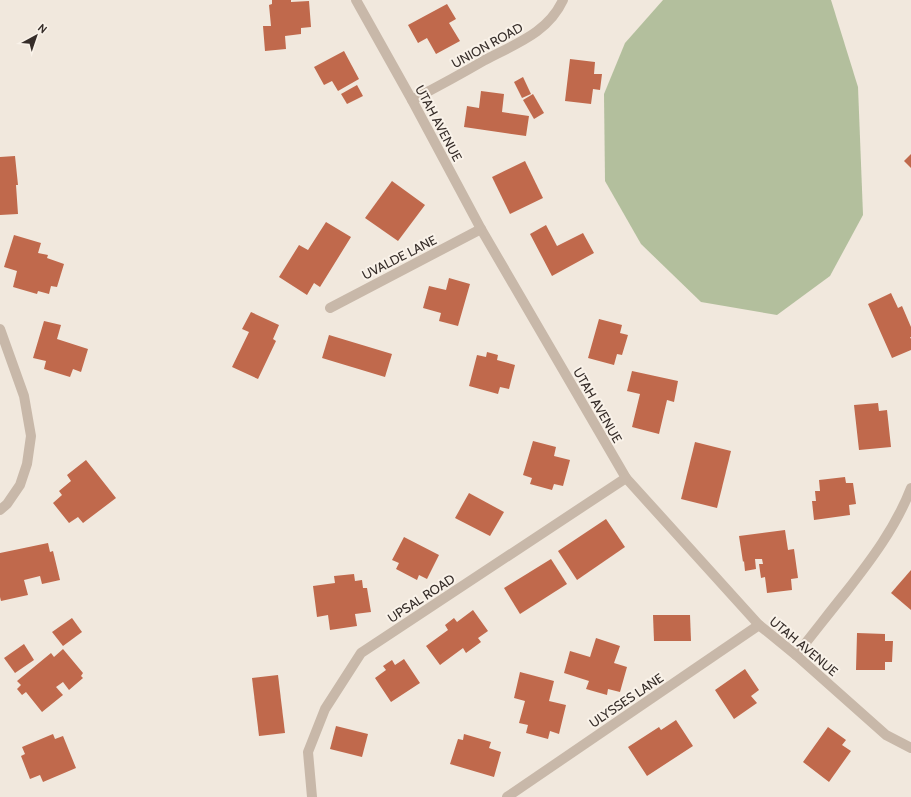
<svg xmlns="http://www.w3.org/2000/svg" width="911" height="797" font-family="Cabin,sans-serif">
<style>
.green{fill:#b3bf9d}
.building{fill:#c0694c}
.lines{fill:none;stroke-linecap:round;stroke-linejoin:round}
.minor{stroke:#c8b8a9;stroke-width:10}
.labels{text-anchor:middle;stroke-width:4;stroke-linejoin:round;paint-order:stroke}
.street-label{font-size:13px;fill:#362d29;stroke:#f9f2e9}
</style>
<rect width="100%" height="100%" fill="#f1e8dd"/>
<path class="green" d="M663,0H831L858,87L863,215L830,276L777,315L701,302L641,244L605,181L604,94L625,43Z"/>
<g class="building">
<path d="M272,0H291V2L309,1L311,27L301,28V34L285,36L286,49L265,51L263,26H271L269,5L272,4Z"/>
<path d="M447,4L456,19L449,23L460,41L436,54L427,38L418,43L408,25Z"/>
<path d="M344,51L359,79L338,91L332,81L324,85L314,67Z"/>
<path d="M570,59L595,62L594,74H602L600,90L593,89L591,104L565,101Z"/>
<path d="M523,77L531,94L522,98L514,82Z"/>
<path d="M357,85L363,96L347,104L341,94Z"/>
<path d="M481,91L504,94L502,112L529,116L526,136L464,127L467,106L479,108Z"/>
<path d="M533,94L544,113L534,119L523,100Z"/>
<path d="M911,154V168L904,161Z"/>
<path d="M15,156L18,185H16L18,214L0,215V157Z"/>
<path d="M525,161L543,198L510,214L492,177Z"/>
<path d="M392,181L425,205L398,241L365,218Z"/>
<path d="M326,222L351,237L320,287L314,283L307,295L279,277L299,245L308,250Z"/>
<path d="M546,225L557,246L583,233L594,253L552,276L530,234Z"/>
<path d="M14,235L41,243L38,253L48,255L47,258L64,264L57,287L51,286L49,294L38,291L37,294L13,287L17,271L4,267Z"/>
<path d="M449,278L470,284L458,326L439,321L441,313L423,308L429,286L446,290Z"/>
<path d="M891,293L898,308L902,306L911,327V337H910L911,339V350L892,358L868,304Z"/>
<path d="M251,312L279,325L273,339L276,341L258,379L232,367L249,332L242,329Z"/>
<path d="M599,319L622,325L620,333L628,335L622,355L617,354L614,365L588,358Z"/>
<path d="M44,321L61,325L57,339L88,349L81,372L73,369L70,377L44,369L46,361L33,358Z"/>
<path d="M329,335L392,354L385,377L322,358Z"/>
<path d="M487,352L498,355L497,360L515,365L509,389L500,387L498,394L469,386L477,355L486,357Z"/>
<path d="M632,371L678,381L674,402L667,400L659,434L632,427L640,394L627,391Z"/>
<path d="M878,403L879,411L887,410L891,447L859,450L854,405Z"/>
<path d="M533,441L556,447L554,456L570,460L563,486L554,484L552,490L530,484L532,478L523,475Z"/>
<path d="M695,442L731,451L717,508L681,499Z"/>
<path d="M86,460L116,498L83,523L78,517L69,523L53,503L62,495L59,491L71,481L67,475Z"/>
<path d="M845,477L846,483H853L856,504L849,505L850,515L814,520L812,501H816L815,491H820L819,480Z"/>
<path d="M469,493L504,512L490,536L455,518Z"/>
<path d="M606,519L625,547L577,580L558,551Z"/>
<path d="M785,530L788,550L794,549L798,578L791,579L792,590L767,593L765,577L761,578L759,564H763L762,559H755L756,569L745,571L744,561L743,562L739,536Z"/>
<path d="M404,537L439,555L427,579L419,575L417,580L396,569L399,563L392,560Z"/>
<path d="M48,543L50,552L53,551L60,580L42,584L40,576L24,580L28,595L1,601L0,597V553Z"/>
<path d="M551,559L567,584L520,614L504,588Z"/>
<path d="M911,570V610L891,593Z"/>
<path d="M354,574L355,581L362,580L363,588H367L371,612L355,614L357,626L330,630L328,615L317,617L313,586L335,583L334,576Z"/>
<path d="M473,610L488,631L478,638L481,642L466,653L463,648L440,665L426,646L448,630L445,625L454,618L457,622Z"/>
<path d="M653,615H690L691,641H654Z"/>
<path d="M72,618L82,632L63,646L52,632Z"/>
<path d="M857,633L885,634V641H893L892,662H885V670H856Z"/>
<path d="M596,638L620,646L614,663L627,667L620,692L608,689L607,695L586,689L589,681L564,673L570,651L590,657Z"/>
<path d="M24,644L34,660L15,673L4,658Z"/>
<path d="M63,649L83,673L81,676L83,678L69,690L63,682L56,687L63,695L42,712L26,692L22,695L17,689L21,685L17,681L51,653L54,657Z"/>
<path d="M404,659L420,683L391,702L375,678L386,670L383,666L392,660L395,665Z"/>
<path d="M745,669L759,690L751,696L757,703L734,719L715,690Z"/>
<path d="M520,672L554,681L549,701L566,705L559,734L550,731L548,739L526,733L528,725L519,723L525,701L514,698Z"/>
<path d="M278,675L285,733L259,736L252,678Z"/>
<path d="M676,720L693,746L647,776L628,747L659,727L661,730Z"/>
<path d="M336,726L368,734L362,757L330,749Z"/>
<path d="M828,727L846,740L842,745L851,751L829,782L803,762Z"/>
<path d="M53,734L55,739L63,736L76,768L43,782L40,775L30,779L21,756L25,754L22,747Z"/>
<path d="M464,734L491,742L489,748L501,752L494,777L450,764L458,739L463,740Z"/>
</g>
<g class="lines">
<g class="minor">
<path d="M356,0L412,100L481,229L626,478L759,625L796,655L886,735L911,748"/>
<path d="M412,100C437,87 461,74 485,60C515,44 548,33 563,0"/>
<path d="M330,308L481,229"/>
<path d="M0,329L24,396L31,436L27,464L20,485L7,504L0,510"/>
<path d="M796,655C813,634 829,613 846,592C871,560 896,527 911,488"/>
<path d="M312,797L308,752L325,709L361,653L626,478"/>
<path d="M507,797L759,625"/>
</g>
</g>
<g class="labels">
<g class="street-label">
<text transform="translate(487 45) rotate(-29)" y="5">UNION ROAD</text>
<text transform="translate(439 123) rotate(62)" y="5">UTAH AVENUE</text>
<text transform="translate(399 257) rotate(-27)" y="5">UVALDE LANE</text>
<text transform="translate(598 405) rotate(60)" y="5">UTAH AVENUE</text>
<text transform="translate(421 598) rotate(-33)" y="5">UPSAL ROAD</text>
<text transform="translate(804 646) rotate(40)" y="5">UTAH AVENUE</text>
<text transform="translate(626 700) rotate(-34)" y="5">ULYSSES LANE</text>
</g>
</g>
<g transform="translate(36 36) rotate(40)" stroke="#f9f2e9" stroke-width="3" paint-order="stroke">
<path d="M0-3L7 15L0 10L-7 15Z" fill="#362d29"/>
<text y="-6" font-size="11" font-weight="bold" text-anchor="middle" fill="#362d29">N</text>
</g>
</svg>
